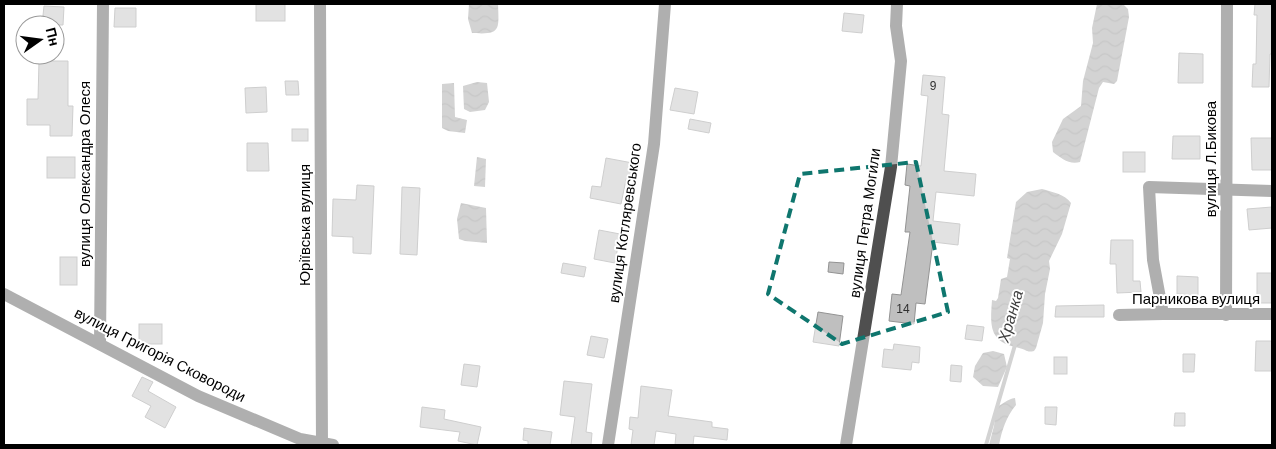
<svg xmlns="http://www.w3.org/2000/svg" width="1276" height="449" font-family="Arial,sans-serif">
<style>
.water{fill:url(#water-waves)}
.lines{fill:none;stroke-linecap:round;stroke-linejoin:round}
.stream{stroke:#9d9d9d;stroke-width:4}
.building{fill:#bfbfbf;stroke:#939393}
.minor{stroke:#4f4f4f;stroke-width:12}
.marked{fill:none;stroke:#0f766e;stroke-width:4;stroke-dasharray:10 6;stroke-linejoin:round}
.labels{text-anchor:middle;stroke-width:4;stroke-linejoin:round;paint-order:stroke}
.number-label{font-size:12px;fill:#303030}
.street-label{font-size:15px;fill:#000;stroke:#fff}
.water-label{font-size:16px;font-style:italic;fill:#3e3e3e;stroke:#fff}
</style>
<defs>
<pattern id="water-waves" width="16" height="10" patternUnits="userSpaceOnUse" patternTransform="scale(1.25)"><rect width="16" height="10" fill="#9d9d9d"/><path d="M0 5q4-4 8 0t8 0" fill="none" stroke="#858585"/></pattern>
</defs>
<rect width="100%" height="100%" fill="#fff"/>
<g class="water">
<path d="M469,4H498C499,30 501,35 472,33L468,19Z"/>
<path d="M1097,4H1123L1128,9L1129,17L1117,81L1114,84L1103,82L1099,88L1080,162C1069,165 1061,158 1053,152L1052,142L1063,119L1081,106L1083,81L1093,43L1092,28Z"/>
<path d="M477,82L487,83L489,102L485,110L470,112L464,109L463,86Z"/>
<path d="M454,83L455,117L467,120L465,133L448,131L442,128V84Z"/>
<path d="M477,157L486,159L485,187L474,186Z"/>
<path d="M1042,189C1052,192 1065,194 1071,203L1062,234L1049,261L1050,269L1045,294L1043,323L1036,348L1034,351C1026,353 1026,349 1019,348C989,342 990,327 992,300L996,301L998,298L1001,279L1007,277L1010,259L1007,258L1016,202L1027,192Z"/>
<path d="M461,203L486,208L487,243L465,241L459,239L457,219Z"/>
<path d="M993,351L1004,354L1007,367L998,387L983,386L973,377L975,366L983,353Z"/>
<path d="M1015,398L1016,405C1006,417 1002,430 999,445H989L994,426L996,407C1004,404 1007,399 1015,398Z"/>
</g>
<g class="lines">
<path class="stream" d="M986,445L1015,345"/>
</g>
<g class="building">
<rect x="256" y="4" width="29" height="17"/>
<path d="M1255,4H1272V54H1270L1269,87H1252L1253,64H1256L1257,15H1254Z"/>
<path d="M44,6L64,7L63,25H42Z"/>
<path d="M115,8H136V27H114Z"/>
<path d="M844,13L864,15L862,33L842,31Z"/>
<path d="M1179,53L1203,54V83H1178Z"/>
<path d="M39,61H68V106H73L72,136H50V125H27V99H38Z"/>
<path d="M923,75L945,77L942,114L949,115L944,171L976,174L974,196L936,192L933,221L960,224L958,245L933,242L925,304L916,303L914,324L889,321L892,294L901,295L910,232H905L910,186L905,185L907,164L921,166L928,96L921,95Z"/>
<path d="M285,81H298L299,95H286Z"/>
<path d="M266,87L267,112L246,113L245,88Z"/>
<path d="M675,88L698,92L694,114L670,110Z"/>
<path d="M690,119L711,123L709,133L688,129Z"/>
<rect x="292" y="129" width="16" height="12"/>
<path d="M1173,136H1200V159H1172Z"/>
<path d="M1251,138H1272V170H1252Z"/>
<path d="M247,143H268L269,171H247Z"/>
<rect x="1123" y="152" width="22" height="20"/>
<rect x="47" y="157" width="28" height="21"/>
<path d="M606,158L638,164L636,176L627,175L621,204L590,198L592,186L601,187Z"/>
<path d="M357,185L374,186L371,254L353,253V237L332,236L333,199L356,200Z"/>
<path d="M402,187L420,188L417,255L400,254Z"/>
<path d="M1272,207V228L1249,230L1247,209Z"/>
<path d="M599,230L620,234L615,263L594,259Z"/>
<path d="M1111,240H1133V281H1140L1141,292L1117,293L1116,264H1110Z"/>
<rect x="60" y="257" width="17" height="28"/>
<path d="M829,262L844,263L843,274L828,272Z"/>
<path d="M563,263L586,267L584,277L561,273Z"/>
<rect x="1257" y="273" width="15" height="30"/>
<path d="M1177,276L1198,277V295L1177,294Z"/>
<path d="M1104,305V317H1055L1056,306Z"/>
<path d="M818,312L843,316L839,346L813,342Z"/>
<rect x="139" y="324" width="23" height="20"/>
<path d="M967,325L984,327L982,341L965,339Z"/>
<path d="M591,336L608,339L604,358L587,355Z"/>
<path d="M1256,341H1272V371H1255Z"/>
<path d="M894,344L920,347L919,363L912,362L911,370L882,367L884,349L893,350Z"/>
<path d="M1183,354H1195L1194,372H1183Z"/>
<rect x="1054" y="357" width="13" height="17"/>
<path d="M464,364L480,366L477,387L461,385Z"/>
<path d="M951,365L962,366L961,382L950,381Z"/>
<path d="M142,377L153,382L148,391L176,407L165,428L145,417L151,406L132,396Z"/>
<path d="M564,381L592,384L586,432L592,433L591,445H571L575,417L560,415Z"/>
<path d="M641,386L672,390L668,416L712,422V427L728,429L727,440L694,436L693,445H675L676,434L656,431L654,445H631L633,430L629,429L630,417L638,418Z"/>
<path d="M422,407L445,410L444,419L481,427L477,445L458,441L460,432L420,427Z"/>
<path d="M1045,407H1057L1056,425L1045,424Z"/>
<path d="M1175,413H1185V426H1174Z"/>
<path d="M524,428L552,432L550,445H528V441L523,440Z"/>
</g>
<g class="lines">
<g class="minor">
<path d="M320,4L322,445"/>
<path d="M4,294L198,396L300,439L333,445"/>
<path d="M1163,314L1153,260L1149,187L1272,191"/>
<path d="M1119,315L1163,314H1272"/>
<path d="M1226,315L1227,4"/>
<path d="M100,344L103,4"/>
<path d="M608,445L654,144L665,4"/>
<path d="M846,445L891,167L901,61L896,26L897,4"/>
</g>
</g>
<path d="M0 0H1276V449H0ZM916,162L948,312L842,344L768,294L800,174Z" fill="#fff" fill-opacity=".55" fill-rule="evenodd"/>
<path class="marked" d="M916,162L948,312L842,344L768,294L800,174Z"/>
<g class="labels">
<g class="number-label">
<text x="933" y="90">9</text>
<text x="903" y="313">14</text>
</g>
<g class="street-label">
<text transform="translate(1211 159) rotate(-90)" y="5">вулиця Л.Бикова</text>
<text transform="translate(85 174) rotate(-90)" y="5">вулиця Олександра Олеся</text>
<text transform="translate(625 223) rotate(-82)" y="5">вулиця Котляревського</text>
<text transform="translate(865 223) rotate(-82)" y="5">вулиця Петра Могили</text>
<text transform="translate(305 225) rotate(-90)" y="5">Юріївська вулиця</text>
<text x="1196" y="304">Парникова вулиця</text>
<text transform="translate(160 355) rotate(27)" y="5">вулиця Григорія Сковороди</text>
</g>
<g class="water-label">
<text transform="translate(1010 316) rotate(-74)" y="6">Хранка</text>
</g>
</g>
<rect width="1276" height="449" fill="none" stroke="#000000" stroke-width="10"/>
<g transform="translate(40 40) rotate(76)"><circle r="24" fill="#ffffff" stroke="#999999"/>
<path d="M0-4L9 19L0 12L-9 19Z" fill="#000000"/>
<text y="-8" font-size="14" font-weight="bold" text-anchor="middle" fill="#000000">Пн</text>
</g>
</svg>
